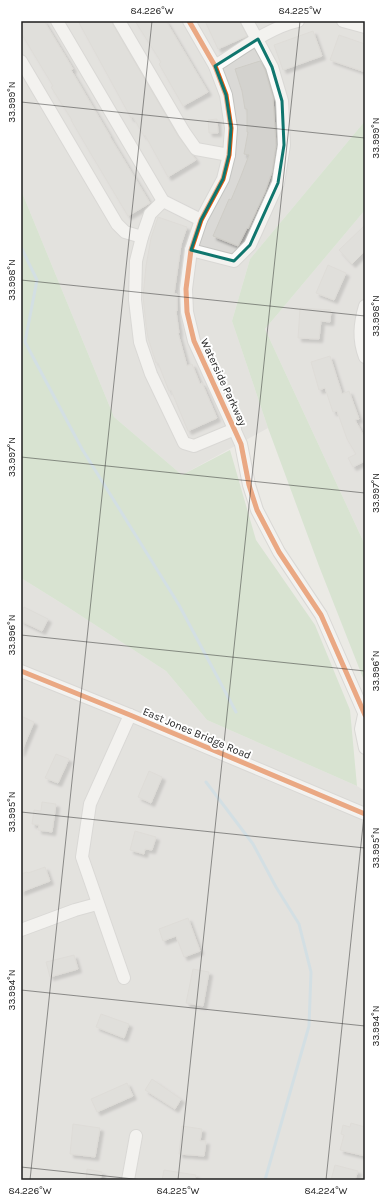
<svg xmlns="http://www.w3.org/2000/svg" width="386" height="1201" font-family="Karla,sans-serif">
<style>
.residential{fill:#dad9d6}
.forest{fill:#c0dcb8}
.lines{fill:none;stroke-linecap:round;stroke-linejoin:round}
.stream{stroke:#b6d2e1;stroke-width:3}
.building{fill:#d3d2ce;stroke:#ceccc6;filter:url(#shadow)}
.minor-casing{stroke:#c4c4c1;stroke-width:14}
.minor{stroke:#fcfcfb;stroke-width:12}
.cycleway-casing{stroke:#fff;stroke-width:8}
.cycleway{stroke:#e8590c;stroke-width:5}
.marked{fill:none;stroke:#0f766e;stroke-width:3;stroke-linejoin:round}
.ticks{fill:none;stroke:#1d1d1d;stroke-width:1;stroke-opacity:0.45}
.labels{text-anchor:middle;stroke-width:4;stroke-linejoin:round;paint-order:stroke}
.street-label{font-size:11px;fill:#1d1d1d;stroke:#fff}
.neatline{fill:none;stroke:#1d1d1d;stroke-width:1.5}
.ticks-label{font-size:10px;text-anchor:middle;fill:#1d1d1d}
</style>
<defs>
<filter id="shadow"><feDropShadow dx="3.5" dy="3.5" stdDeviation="1" flood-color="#0004"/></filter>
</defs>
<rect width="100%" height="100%" fill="#ebeae5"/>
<g class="residential">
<path d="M21,21H365V121L250,259L232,321L268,428L182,475L114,417L21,190Z"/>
<path d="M365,210V545L265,329Z"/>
<path d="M21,578L66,606L166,671L207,720L357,786L365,791V1180H21Z"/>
</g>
<g class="forest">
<path d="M365,121V210L265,329L365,545V683L319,566L268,428L232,321L250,259Z"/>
<path d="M21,190L114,417L182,475L230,450L256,540L315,625L350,710L357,786L207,720L166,671L66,606L21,578Z"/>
</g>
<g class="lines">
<g class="stream">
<path d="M21,247L37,280L25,342L82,449L179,605L236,712"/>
<path d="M206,782L253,844L276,887L299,924L311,972L309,1026L265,1180"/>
</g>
</g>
<g class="building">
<path d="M21,21H44L73,69L71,70L110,136V137L150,203L128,216L91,154L71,120H72L51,87L53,86L21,33Z"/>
<path d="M78,21H112L113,25L178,136L196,160L168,177L145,135L144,136L133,117L131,118Z"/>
<path d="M135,21H166L208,92L183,106L159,64L161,62Z"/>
<path d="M205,21H240L247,36L218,49Z"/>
<path d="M313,31L322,56L283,70L274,45Z"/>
<path d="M339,35L365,44V72L330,60Z"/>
<path d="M260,61L265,70L273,98L276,145L272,172L265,192L248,229L247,228L238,246L213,236L229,199L231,200L241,176L249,155L244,154L248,132H247V109H245L242,91L235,69Z"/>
<path d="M217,119L218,133H209L208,120Z"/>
<path d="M158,217L187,227L181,245L174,294H177V311H176L179,333H178L187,366L192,364L200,384L202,383L217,418L188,431L171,390L169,391L158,363H156L148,338L146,325L143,296L146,266L151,238Z"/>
<path d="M365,225V251L352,264L339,250Z"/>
<path d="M328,265L346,273L334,300L316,293Z"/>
<path d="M300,308L331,310L330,322L321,321L319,339L298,338Z"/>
<path d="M330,356L342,394L349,391L359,419L355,420L365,438V461L353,467L348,458L356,454L347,439L337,411L333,412L325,388L319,390L311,362Z"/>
<path d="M24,607L48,619L42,631L21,621V613Z"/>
<path d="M21,716L34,722L21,753Z"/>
<path d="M56,754L69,759L58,783L45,778Z"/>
<path d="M149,771L162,777L151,803L138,797Z"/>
<path d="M42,802L56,804L52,832L38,830L39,825L32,824L34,810L41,811Z"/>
<path d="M135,831L156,837L152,850L145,849L144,854L130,850Z"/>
<path d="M45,867L50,881L21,892V874L27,872L28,873Z"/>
<path d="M188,918L200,951L184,957L176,936L163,941L159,929Z"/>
<path d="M74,955L78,969L50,977L46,962Z"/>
<path d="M193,969L209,972L203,1006L186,1003Z"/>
<path d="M101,1014L129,1024L124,1038L96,1027Z"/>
<path d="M152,1079L181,1099L175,1109L145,1090Z"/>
<path d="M127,1083L133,1096L97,1112L91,1099Z"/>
<path d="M351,1123L365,1127V1156L340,1150L344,1135L341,1134L343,1125L350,1127Z"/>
<path d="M73,1124L100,1128L95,1157L70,1154Z"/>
<path d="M182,1126L202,1129L200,1141H206L204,1156L179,1154Z"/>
<path d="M335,1165L358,1171L355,1180H331Z"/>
<path d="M87,1169L102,1172L100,1180H86Z"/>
<path d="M164,1170L196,1175L195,1180H162Z"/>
</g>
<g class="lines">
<defs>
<g id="minor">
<path d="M57,21L163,201L201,220"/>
<path d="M119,21L184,132L196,149L229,155"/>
<path d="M189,21L215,66L226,95L231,128L229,155L223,179L201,220L191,250L186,289L187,312L194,341L241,444L249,485L257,510L279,552L321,615L365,715"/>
<path d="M343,21L365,27"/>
<path d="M21,61L117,224L125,232L142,237"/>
<path d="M215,66C241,50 268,28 298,21"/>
<path d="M163,201L150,214L142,237L136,261L135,300L140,342L151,374L184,443L194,446L235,429"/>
<path d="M191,250L234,261L250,245L278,183L284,145L282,101L272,67L247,21"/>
<path d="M365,306C360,323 358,339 365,357"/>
<path d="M21,671L130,715L365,814"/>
<path d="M364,715L361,729L365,748"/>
<path d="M21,930L75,910L97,904"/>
<path d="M124,978L82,857L90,804L130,715"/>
<path d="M128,1180L136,1136"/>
</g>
</defs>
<use href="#minor" class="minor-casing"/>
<use href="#minor" class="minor"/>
<defs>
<g id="cycleway">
<path d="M189,21L215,66L226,95L231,128L229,155L223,179L201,220L191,250L186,289L187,312L194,341L241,444L249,485L257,510L279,552L321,615L365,715"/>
<path d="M21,671L130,715L365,814"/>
</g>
</defs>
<use href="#cycleway" class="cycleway-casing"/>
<use href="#cycleway" class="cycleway"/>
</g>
<path d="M0 0H386V1201H0ZM258,39L272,67L282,101L284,145L278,183L250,245L234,261L191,250L201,220L223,179L229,155L231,128L226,95L215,66Z" fill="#ebeae5" fill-opacity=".55" fill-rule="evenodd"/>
<path class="marked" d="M258,39L272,67L282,101L284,145L278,183L250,245L234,261L191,250L201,220L223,179L229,155L231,128L226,95L215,66Z"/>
<path class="ticks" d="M21,102L365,138M21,280L365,316M21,457L365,493M21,635L365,671M21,812L365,848M21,990L365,1026M21,1167L143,1180M30,1180L152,21M178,1180L300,21M326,1180L365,806"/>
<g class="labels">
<g class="street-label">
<text transform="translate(224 382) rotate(65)" y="4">Waterside Parkway</text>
<text transform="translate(197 733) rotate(23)" y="4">East Jones Bridge Road</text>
</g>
</g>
<rect width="386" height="1201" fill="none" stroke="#ffffff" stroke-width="44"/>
<rect x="22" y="22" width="342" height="1157" class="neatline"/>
<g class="ticks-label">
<text x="152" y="14">84.226°W</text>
<text x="300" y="14">84.225°W</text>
<text transform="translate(11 102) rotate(-90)" y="4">33.999°N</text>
<text transform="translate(375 138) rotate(-90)" y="4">33.999°N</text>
<text transform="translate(11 280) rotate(-90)" y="4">33.998°N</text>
<text transform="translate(375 316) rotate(-90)" y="4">33.998°N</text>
<text transform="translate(11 457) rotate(-90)" y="4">33.997°N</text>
<text transform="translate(375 493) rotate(-90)" y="4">33.997°N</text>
<text transform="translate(11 635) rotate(-90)" y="4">33.996°N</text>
<text transform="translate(375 671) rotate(-90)" y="4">33.996°N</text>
<text transform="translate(11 812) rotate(-90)" y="4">33.995°N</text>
<text transform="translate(375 848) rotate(-90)" y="4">33.995°N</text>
<text transform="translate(11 990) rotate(-90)" y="4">33.994°N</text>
<text transform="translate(375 1026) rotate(-90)" y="4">33.994°N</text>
<text x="30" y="1194">84.226°W</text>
<text x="178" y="1194">84.225°W</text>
<text x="326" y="1194">84.224°W</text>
</g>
</svg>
